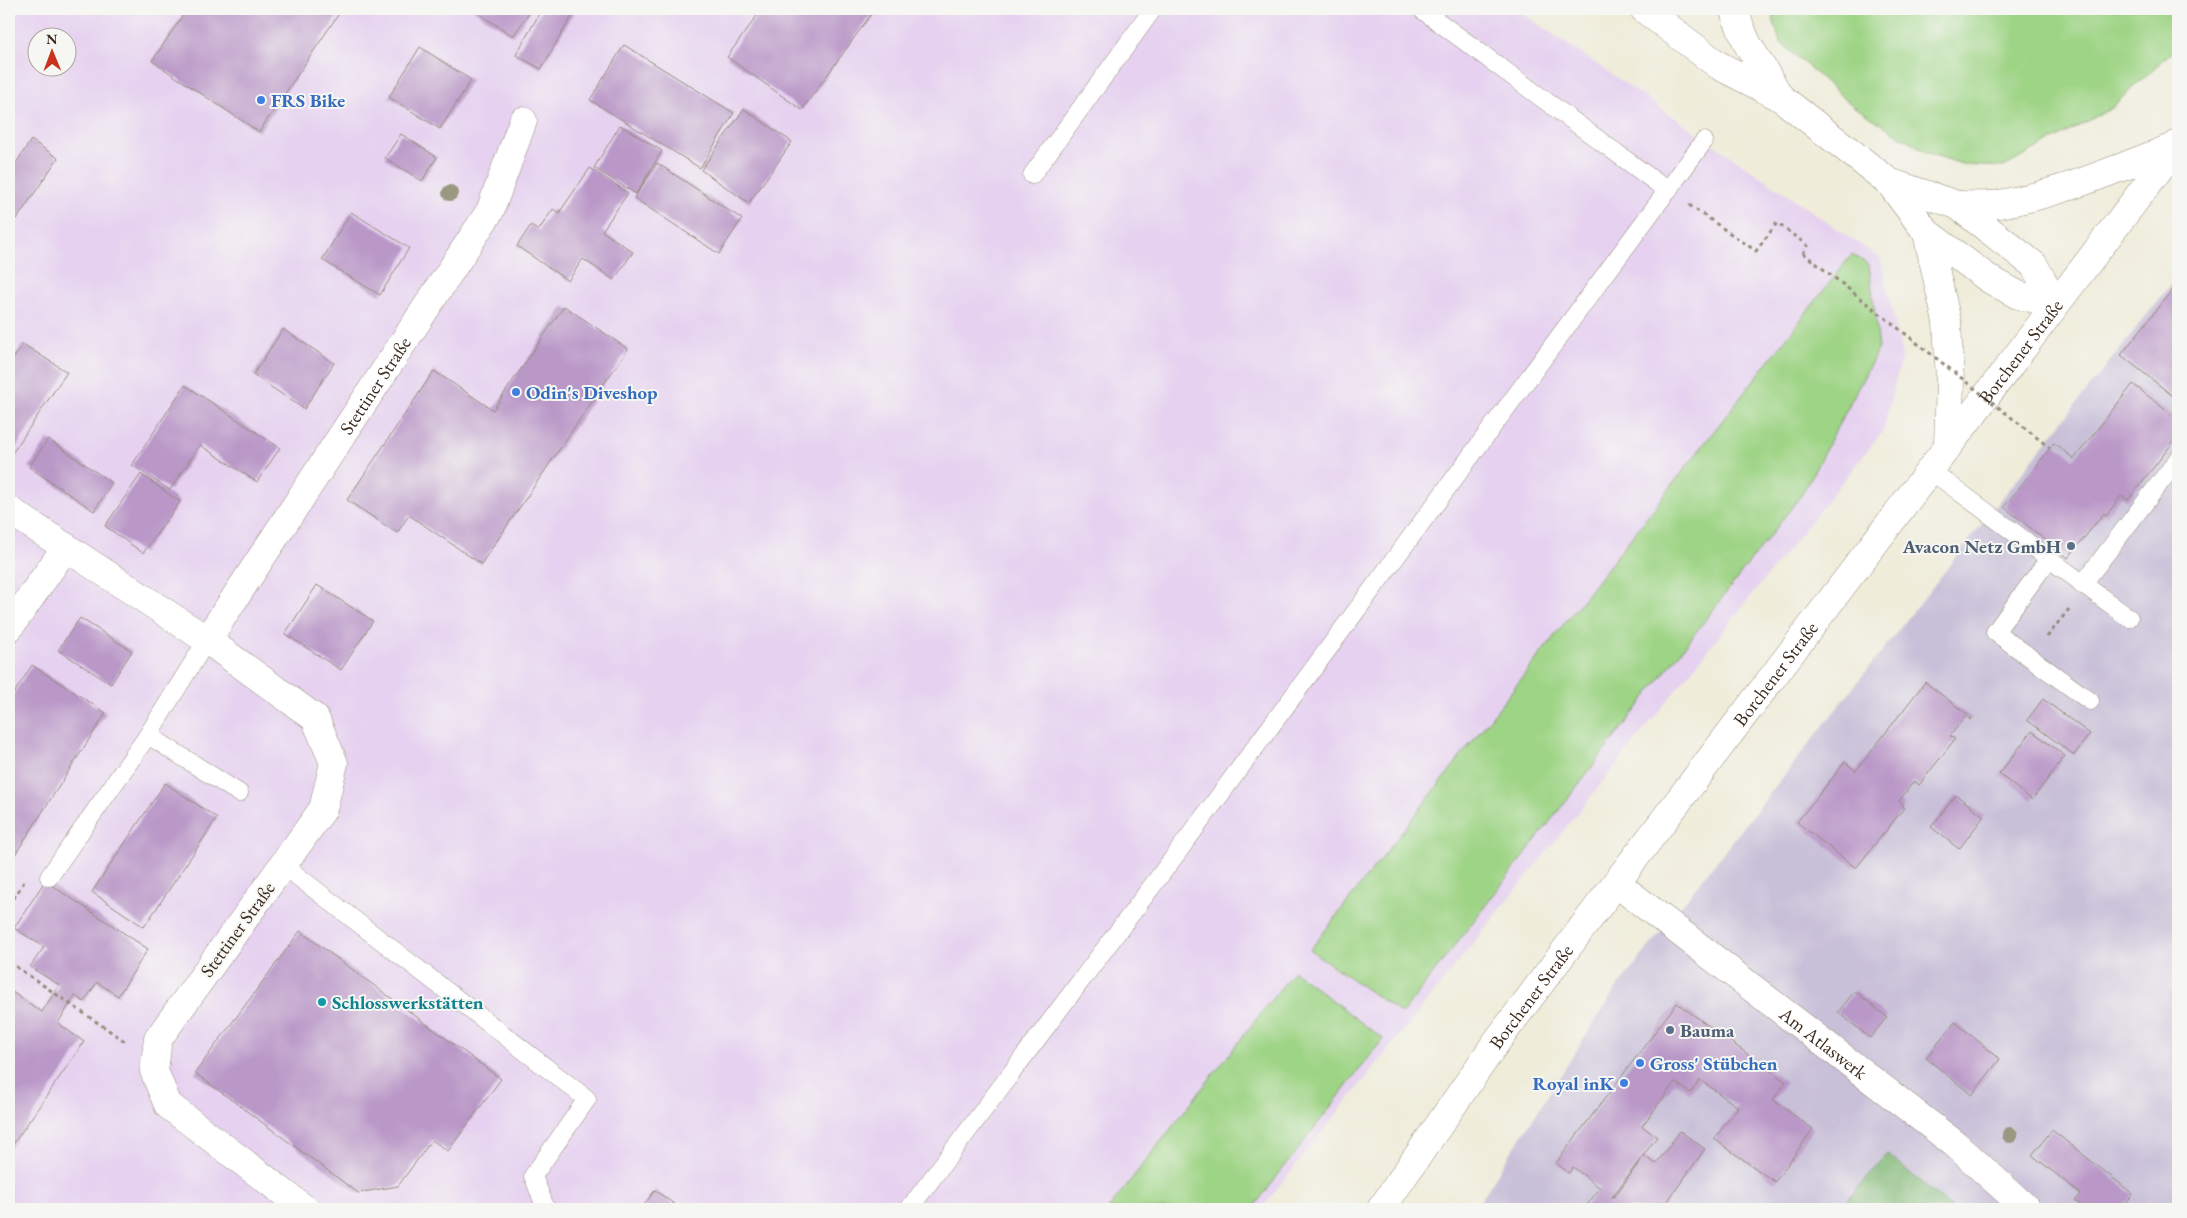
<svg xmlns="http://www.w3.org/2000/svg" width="2187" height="1218" font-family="'EB Garamond',serif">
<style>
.built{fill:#e6d2f0;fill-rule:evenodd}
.industrial{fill:#c8bfd8}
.green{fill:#9ed485;stroke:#6c7f52}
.forest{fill:#7eb672;stroke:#5c7048}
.building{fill:#b997c7}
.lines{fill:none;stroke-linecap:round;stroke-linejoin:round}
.lane-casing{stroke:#958b7c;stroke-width:19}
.street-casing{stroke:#958b7c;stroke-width:29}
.secondary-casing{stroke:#958b7c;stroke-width:29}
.highway-casing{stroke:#958b7c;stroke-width:29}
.path{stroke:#958b7c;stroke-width:3;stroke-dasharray:4 4;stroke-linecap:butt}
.lane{stroke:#fff;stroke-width:18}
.street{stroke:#fff;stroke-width:28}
.secondary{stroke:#fff;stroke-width:28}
.highway{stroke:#fff;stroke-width:28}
.path-bridge{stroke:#958b7c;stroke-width:3;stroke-dasharray:4 4;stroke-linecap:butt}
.tree{fill:#9a9880}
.shop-dot{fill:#3f7fe0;stroke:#f6f6f2;stroke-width:2}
.service-dot{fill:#5c6f8a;stroke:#f6f6f2;stroke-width:2}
.culture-dot{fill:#0f9aa8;stroke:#f6f6f2;stroke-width:2}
.labels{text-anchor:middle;stroke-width:4;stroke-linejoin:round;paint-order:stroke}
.shop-label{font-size:19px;font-weight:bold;fill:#366cbe;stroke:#f6f6f2;text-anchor:start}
.street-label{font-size:19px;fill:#3b2a1e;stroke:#f6f6f2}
.service-label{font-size:19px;font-weight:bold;fill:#4e5e75;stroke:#f6f6f2;text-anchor:end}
.culture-label{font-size:19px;font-weight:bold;fill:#0d838f;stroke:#f6f6f2;text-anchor:start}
</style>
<rect width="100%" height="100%" fill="#f6f6f2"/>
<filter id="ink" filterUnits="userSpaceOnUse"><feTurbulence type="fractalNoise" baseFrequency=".02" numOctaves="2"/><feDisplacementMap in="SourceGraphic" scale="10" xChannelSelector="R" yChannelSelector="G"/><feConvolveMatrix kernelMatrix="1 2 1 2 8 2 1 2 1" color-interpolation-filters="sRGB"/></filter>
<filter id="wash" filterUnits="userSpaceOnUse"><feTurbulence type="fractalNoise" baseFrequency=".0096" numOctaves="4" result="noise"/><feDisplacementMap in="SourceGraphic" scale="20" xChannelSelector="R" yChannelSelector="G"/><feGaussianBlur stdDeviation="1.12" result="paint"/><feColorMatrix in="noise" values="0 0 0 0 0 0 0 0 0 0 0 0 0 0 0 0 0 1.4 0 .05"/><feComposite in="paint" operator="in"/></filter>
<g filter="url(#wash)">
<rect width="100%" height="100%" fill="#efecd9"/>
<path class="built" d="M9,9H1516L1881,259L1902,356L1883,431L1261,1209H9ZM38,38H68V68H38Z"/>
<path class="industrial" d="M2178,275V1209H1475L1616,989Z"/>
<g class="green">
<path d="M1770,9H2178V46L2110,109L2004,167L1965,165L1928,153L1853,106L1780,42Z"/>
<path d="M1852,254L1869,265L1879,348L1802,494L1402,1014L1310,950Z"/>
<path d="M1294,971L1383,1039L1252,1209H1108Z"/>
</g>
<path class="forest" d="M1887,1154L1953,1209H1840Z"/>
<g id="blocks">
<g class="building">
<path d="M187,9H342L259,132L152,61Z"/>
<path d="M472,9H532L513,36Z"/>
<path d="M542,9H576L541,69L516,55Z"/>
<path d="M762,9H875L802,110L727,57Z"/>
<path d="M624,45L734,113L700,168L590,100Z"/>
<path d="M420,47L471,80L440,129L389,97Z"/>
<path d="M744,109L792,142L749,203L701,170Z"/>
<path d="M620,125L662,151L636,194L594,168Z"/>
<path d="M401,134L437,157L422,181L385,158Z"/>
<path d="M31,140L58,158L17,219L9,213V174Z"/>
<path d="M657,163L742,219L719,254L634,198Z"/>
<path d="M590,168L628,193L602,231L633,252L614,280L583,259L568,281L517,246L531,225L538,231L553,209L559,213Z"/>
<path d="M351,212L409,248L380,295L322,260Z"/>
<path d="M2178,282V400L2121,355Z"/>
<path d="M564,306L628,349L481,564L409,515L397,533L347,500L434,371L493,410Z"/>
<path d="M283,329L334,363L304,409L253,375Z"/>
<path d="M23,344L67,372L11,455L9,453V365Z"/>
<path d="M2133,384L2178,420V436L2128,500L2121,496L2106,516L2104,513L2068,558L2004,507L2054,443L2074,459Z"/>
<path d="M185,385L280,448L257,482L200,445L170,490L132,465Z"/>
<path d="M48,439L112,483L94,511L29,467Z"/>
<path d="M141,474L180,502L143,553L105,526Z"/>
<path d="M317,585L373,621L341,670L285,634Z"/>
<path d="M80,618L132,651L111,684L58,650Z"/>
<path d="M32,665L106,713L9,864V701Z"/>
<path d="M1925,682L1972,718L1970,720L1966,716L1950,736L1955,739L1919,785L1914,781L1899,801L1904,805L1902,807L1904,808L1856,868L1797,822L1845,762L1856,771Z"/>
<path d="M2043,699L2090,734L2074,755L2027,720Z"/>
<path d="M2032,731L2065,756L2032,800L1999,774Z"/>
<path d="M165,783L217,818L144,927L92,892Z"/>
<path d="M1956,795L1984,816L1959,849L1931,827Z"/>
<path d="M45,881L148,949L118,996L97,982L84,1002L75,996L58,1023L84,1042L9,1150V990L42,1012L59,985L30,967L44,947L14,928Z"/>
<path d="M300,931L501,1079L448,1151L432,1140L398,1186L358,1193L195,1073Z"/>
<path d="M1855,991L1887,1017L1870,1038L1838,1012Z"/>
<path d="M1677,1003L1786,1082L1773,1100L1813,1129L1775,1182L1714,1139L1738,1107L1700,1080L1690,1093L1675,1082L1642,1126L1657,1137L1612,1197L1615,1196L1644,1156L1656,1164L1680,1131L1705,1149L1662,1209H1584L1600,1188L1573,1167L1569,1173L1556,1163Z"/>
<path d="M1955,1022L2000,1059L1972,1095L1926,1058Z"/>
<path d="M2052,1130L2133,1194L2121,1209H2086L2075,1201L2081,1194L2032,1155Z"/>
<path d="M655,1190L681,1209H650L644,1205Z"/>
</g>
</g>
</g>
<g filter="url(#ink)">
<use href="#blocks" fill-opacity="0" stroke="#958b7c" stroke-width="1"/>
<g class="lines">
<defs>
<g id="lane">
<path d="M1421,9L1668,191"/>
<path d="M1032,175L1153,9"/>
<path d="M1930,470L2129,618"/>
<path d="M2048,560L1995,632L2090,701"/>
<path d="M2082,585L2178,459"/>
<path d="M148,735L239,793"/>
<path d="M283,865L587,1099L533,1176L546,1209"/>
<path d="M49,877L148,735L207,640"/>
<path d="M909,1209L1174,857L1704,141"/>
</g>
<g id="street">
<path d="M9,510L207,640L315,718L334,763L323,809L158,1039L154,1071L168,1105L305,1209"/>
<path d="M9,628L66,547"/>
<path id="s1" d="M207,640L490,211L523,121"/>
<path id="s2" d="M1616,883L1955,1144L2027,1209"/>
</g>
<g id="secondary">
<path id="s3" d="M1381,1209L1497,1041L1616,883L2178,144"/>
</g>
<g id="highway">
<path d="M1644,9L1718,65L1780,97L1889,182L1927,233L1989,279L2018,295L2055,304"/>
<path d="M1733,9L1747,43L1780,97"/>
<path d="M1889,182L1957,205L2034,265L2055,304"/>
<path d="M1957,205C1971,205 1986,206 1999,204C2060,194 2119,168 2176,146"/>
<path d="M1927,233L1947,322L1950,381L1948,445"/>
</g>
</defs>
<use href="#lane" class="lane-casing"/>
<use href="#street" class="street-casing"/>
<use href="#secondary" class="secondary-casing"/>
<use href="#highway" class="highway-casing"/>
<g class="path">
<path d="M1689,205L1756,251L1777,223L1808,246L1803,253"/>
<path d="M2047,637L2069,609"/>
<path d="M9,905L24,882"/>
<path d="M9,962L126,1042"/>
</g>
<use href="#lane" class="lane"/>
<use href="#street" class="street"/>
<use href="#secondary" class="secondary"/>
<use href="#highway" class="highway"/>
<path class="path-bridge" d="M1803,253L2050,448"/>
</g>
<g class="tree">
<circle cx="450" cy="193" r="8"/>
<circle cx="2010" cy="1135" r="8"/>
</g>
</g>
<g class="shop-dot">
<circle cx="261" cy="100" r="5"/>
<circle cx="516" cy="392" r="5"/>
<circle cx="1640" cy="1063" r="5"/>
<circle cx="1624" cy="1083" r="5"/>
</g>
<g class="service-dot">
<circle cx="2071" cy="546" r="5"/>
<circle cx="1670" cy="1030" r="5"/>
</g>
<circle class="culture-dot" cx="322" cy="1002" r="5"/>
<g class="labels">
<g class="shop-label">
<text x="271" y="107">FRS Bike</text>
<text x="526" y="399">Odin's Diveshop</text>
<text x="1650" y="1070">Gross' Stübchen</text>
<text x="1614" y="1090" text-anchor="end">Royal inK</text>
</g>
<g class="street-label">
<text dy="7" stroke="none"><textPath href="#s3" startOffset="1070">Borchener Straße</textPath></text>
<text dy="7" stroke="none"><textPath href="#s1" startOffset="305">Stettiner Straße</textPath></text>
<text dy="7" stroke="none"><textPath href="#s3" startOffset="665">Borchener Straße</textPath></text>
<text transform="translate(237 929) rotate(-54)" y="7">Stettiner Straße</text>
<text dy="7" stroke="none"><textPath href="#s3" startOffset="260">Borchener Straße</textPath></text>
<text dy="7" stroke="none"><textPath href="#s2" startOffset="262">Am Atlaswerk</textPath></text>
</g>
<g class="service-label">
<text x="2061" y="553">Avacon Netz GmbH</text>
<text x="1680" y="1037" text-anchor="start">Bauma</text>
</g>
<g class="culture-label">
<text x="332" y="1009">Schlosswerkstätten</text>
</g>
</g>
<rect width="2187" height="1218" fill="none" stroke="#f6f6f2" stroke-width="30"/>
<g transform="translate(52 52) rotate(359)"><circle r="24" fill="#f6f6f2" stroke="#aba49d"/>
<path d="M0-4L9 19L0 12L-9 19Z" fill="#c8321e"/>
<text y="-8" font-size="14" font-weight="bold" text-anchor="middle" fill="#3b2a1e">N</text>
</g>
</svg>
